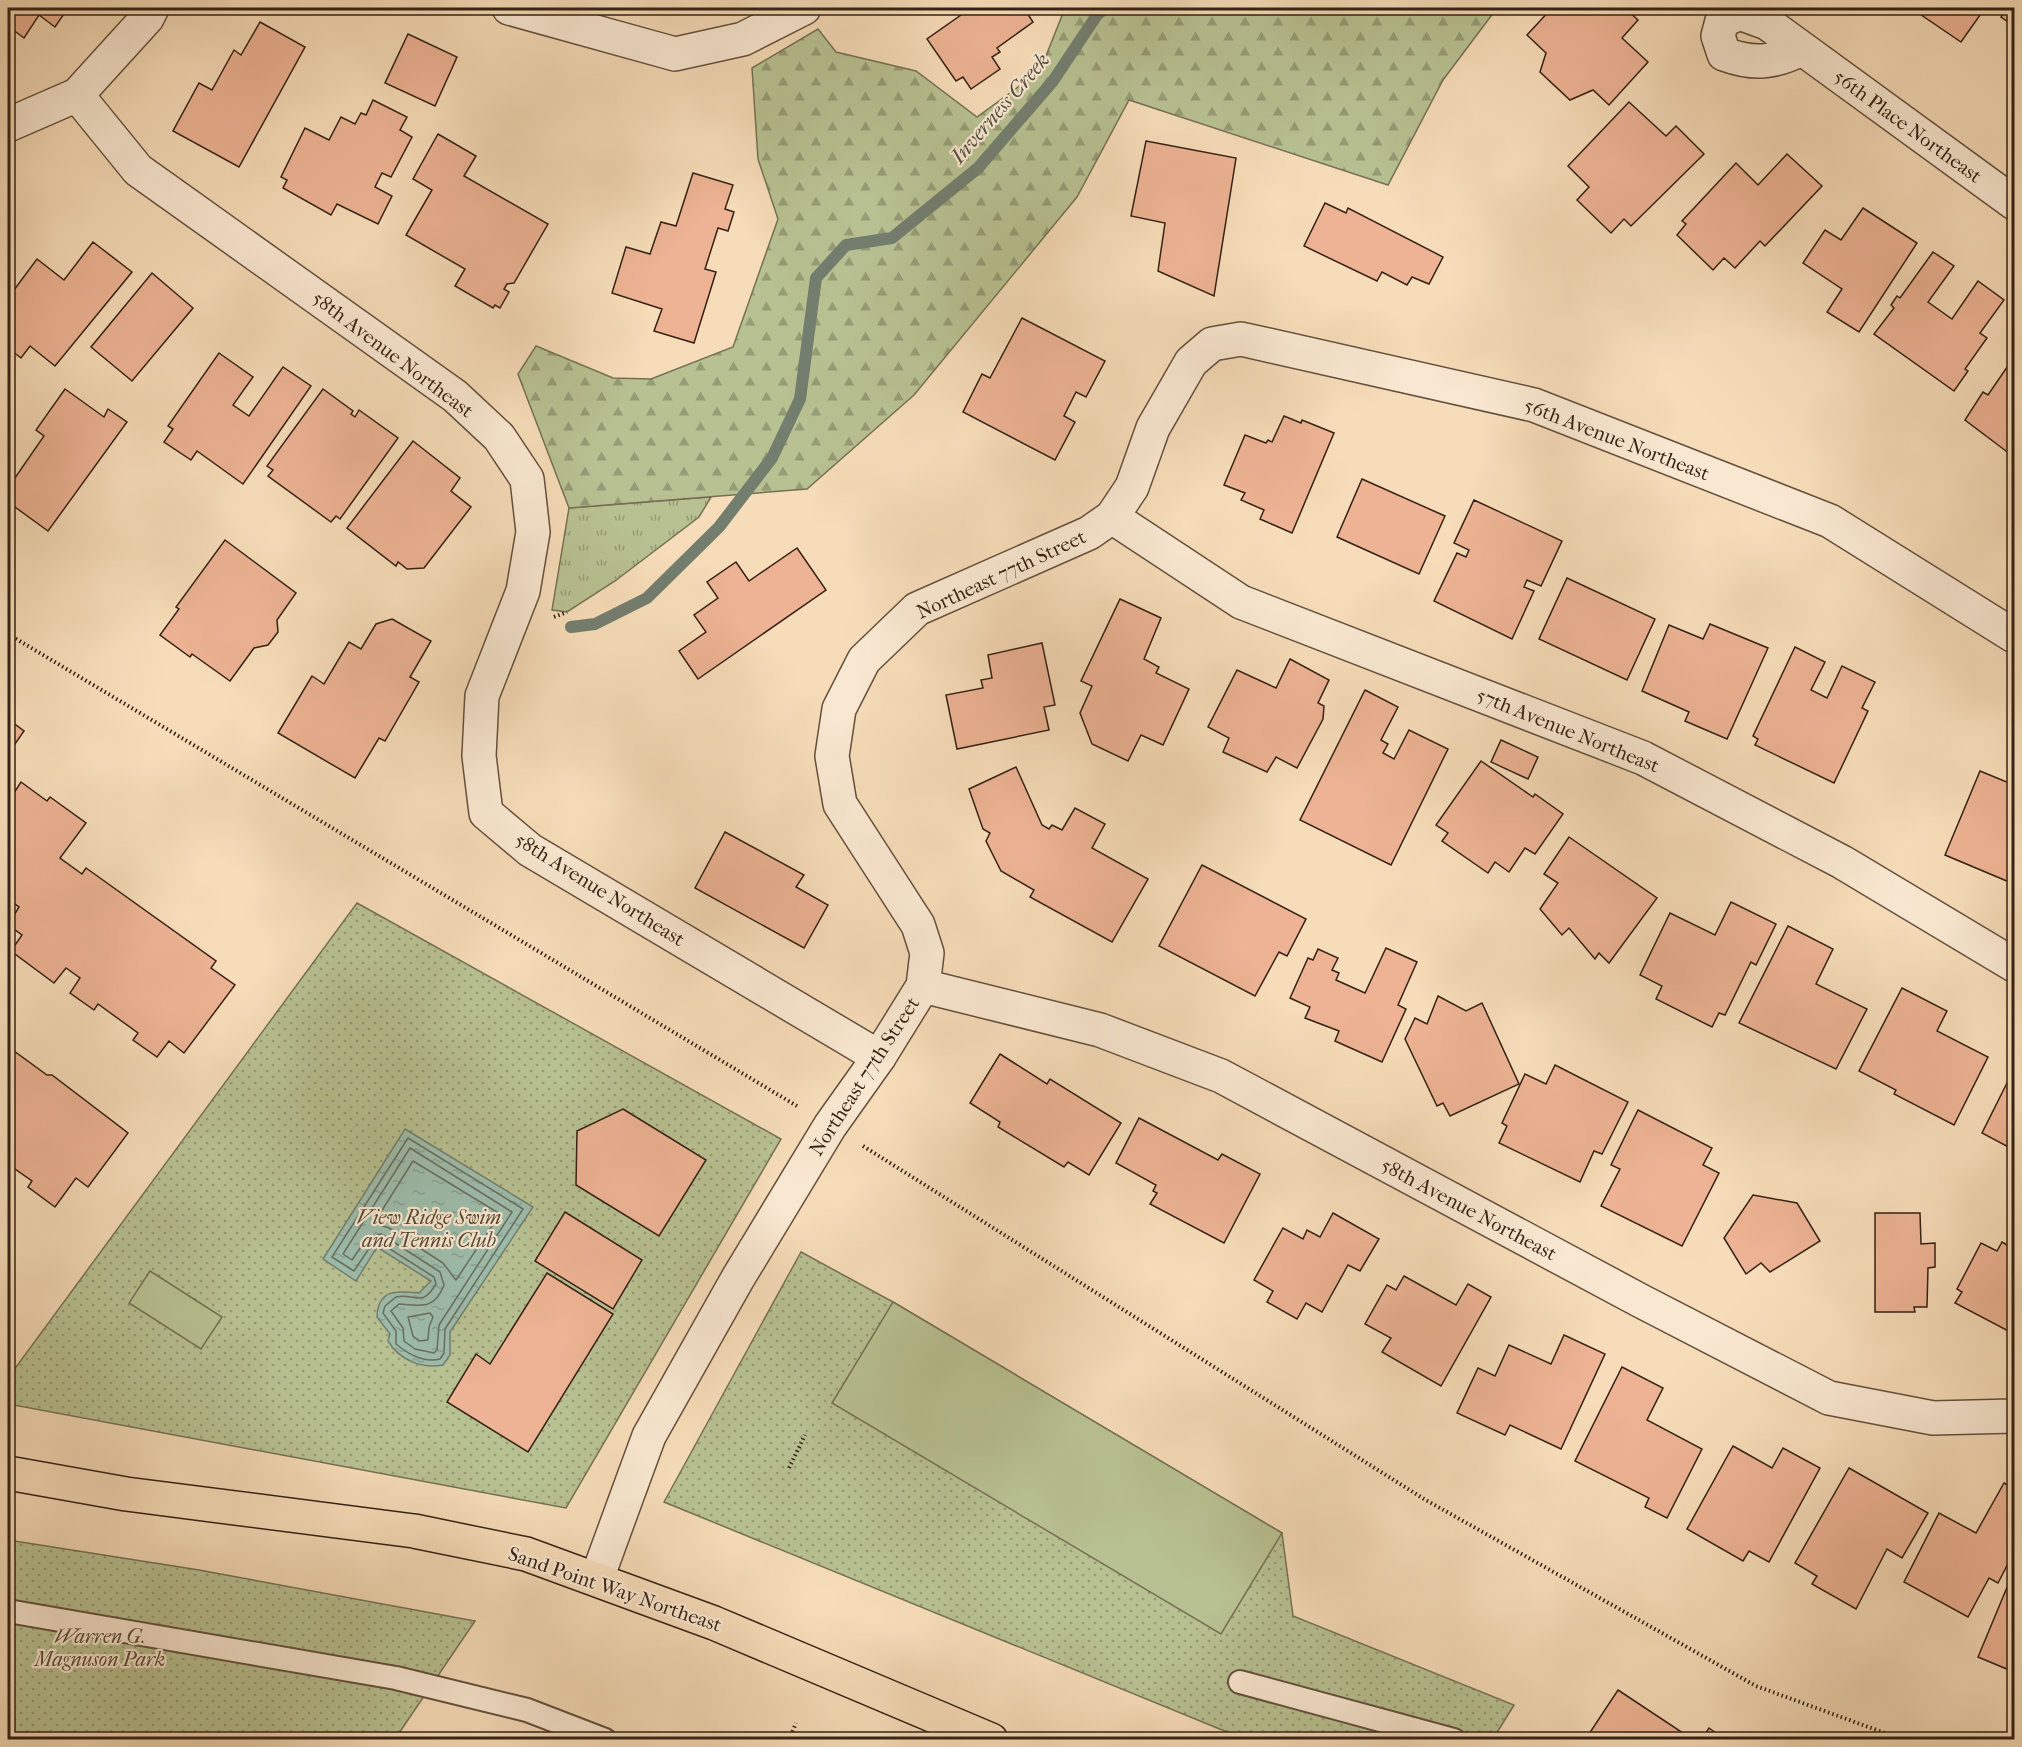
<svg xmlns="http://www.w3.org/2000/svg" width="2022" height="1747" font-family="'IM FELL French Canon',serif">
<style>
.grass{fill:url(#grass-tufts);stroke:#767154;stroke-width:1.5}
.forest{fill:url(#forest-firs);stroke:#767154;stroke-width:1.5}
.park{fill:url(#park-dots);stroke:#767154;stroke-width:1.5}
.pitch{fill:#b8c192;stroke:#767154;stroke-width:1.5}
.water{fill:url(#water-ripples);stroke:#737e6f;stroke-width:1.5}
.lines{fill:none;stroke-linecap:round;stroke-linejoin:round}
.shore{stroke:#696e60;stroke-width:1.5}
.stream{stroke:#737e6f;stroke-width:12}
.building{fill:#edb394;stroke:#352115;stroke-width:1.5}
.lane-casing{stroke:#65503e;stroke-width:26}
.street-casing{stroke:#65503e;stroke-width:36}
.primary-casing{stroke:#352115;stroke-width:36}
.path{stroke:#352115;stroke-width:4;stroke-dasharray:1.5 3;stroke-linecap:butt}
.lane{stroke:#f9e8d1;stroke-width:22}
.street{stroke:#f9e8d1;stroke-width:33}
.primary{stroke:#f6dcb8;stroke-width:33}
.labels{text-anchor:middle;stroke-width:4.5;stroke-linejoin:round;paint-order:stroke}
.street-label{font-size:20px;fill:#352115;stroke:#f9e8d1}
.park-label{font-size:20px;font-style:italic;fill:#564934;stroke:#f9e8d1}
.water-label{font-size:21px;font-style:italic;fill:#545042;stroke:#f9e8d1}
</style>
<defs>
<pattern id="grass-tufts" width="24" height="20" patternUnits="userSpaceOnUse" patternTransform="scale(1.5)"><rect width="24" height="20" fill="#b8c192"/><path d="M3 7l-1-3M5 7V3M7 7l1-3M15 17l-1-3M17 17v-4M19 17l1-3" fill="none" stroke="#969c76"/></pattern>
<pattern id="forest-firs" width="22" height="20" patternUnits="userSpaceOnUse" patternTransform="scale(1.5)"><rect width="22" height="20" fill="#b8c192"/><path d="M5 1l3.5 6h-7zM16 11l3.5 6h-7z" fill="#969c76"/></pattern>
<pattern id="park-dots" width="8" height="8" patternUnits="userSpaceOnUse" patternTransform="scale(1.5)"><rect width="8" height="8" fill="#b8c192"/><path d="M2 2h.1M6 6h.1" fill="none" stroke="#969c76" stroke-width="1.8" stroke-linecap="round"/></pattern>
<pattern id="water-ripples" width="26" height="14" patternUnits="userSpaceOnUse" patternTransform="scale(1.5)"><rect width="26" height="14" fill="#9dbcab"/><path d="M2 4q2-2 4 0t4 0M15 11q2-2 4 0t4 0" fill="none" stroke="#88a192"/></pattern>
</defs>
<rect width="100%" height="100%" fill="#f6dcb8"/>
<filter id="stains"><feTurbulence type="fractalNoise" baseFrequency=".00333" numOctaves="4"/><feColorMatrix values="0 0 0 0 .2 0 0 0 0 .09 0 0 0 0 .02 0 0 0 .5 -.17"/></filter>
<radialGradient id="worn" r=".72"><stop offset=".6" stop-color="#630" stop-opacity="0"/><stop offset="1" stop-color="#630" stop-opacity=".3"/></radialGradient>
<path class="grass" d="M711,497L699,517L615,581L567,612L552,610L569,508Z"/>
<path class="forest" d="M1065,8H1497L1443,80L1388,185L1129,100L1077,197L914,395L807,489L569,508L518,374L536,346L613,378L651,379L733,347L778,219L758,159L752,68L818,29L836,52L916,71L977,117L1040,71Z"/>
<g class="park">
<path d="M357,903L781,1139L566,1508L8,1404V1378Z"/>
<path d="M801,1252L893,1302L1282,1533L1293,1616L1514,1705L1493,1739H1257L1227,1732L664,1502Z"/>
<path d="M8,1540L199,1570L475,1621L397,1736L411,1739H8Z"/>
</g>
<g class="pitch">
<path d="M150,1271L222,1317L201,1349L129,1303Z"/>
<path d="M893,1302L1282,1533L1221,1634L832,1403Z"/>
</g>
<path class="water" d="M405,1129L533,1207L450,1332V1355L443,1365C422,1369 399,1360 388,1341L390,1334L377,1317C378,1288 398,1291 419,1293L431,1281L377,1247L356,1281L323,1259Z"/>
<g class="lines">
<g class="shore">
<path d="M408,1138L523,1209L445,1329L444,1353L440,1359C424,1363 408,1354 396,1344V1331L383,1313L385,1306L396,1297C415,1293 422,1308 436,1284L434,1277L379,1242L372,1244L354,1271L332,1257Z"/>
<path d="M410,1148L512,1212L439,1325L437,1350L434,1353L415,1349L404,1341L403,1328L391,1311L399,1304C420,1305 434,1311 444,1285L440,1272L381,1234L367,1238L352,1260L343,1254Z"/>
<path d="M413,1161L500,1214L456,1280L443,1263L389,1228L374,1223Z"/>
<path d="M430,1313L433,1317L429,1327L428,1340L419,1341L413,1336L408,1317Z"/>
</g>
<path class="stream" d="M571,627L595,624L647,598L719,527L772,458L800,399L816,278L846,245L892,238L978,168L1053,81L1097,15L1105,8"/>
</g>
<g class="building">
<path d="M8,8H68L55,27L39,15L24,38L12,29L8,35Z"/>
<path d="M971,8H1034L1027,13L1033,22L997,48L1000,52L992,57L1000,69L971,89L963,77L956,81L927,39Z"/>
<path d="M1552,8H1625L1638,20L1622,38L1648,62L1609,105L1593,90L1570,100L1540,72L1546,53L1527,35Z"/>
<path d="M1911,8H1985L1961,42Z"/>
<path d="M2007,8H2014V26L2001,17Z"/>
<path d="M260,22L305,47L239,167L173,131L199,83L212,90L234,50L241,55Z"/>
<path d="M408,34L457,57L435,106L385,83Z"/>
<path d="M373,100L407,117L400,130L412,137L391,177L382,173L375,187L392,196L378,224L337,204L331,215L283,188L287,180L281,177L305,128L329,140L341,117L355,124L361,113L366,115Z"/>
<path d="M1629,102L1666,136L1676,126L1704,154L1631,226L1624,219L1611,233L1577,200L1589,187L1568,166Z"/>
<path d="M438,134L476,156L464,176L548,224L514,283L507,284L504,289L509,292L500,308L495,305L493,308L455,286L465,269L406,235L432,190L413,179Z"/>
<path d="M1146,141L1236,158L1214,296L1158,271L1165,223L1131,216Z"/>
<path d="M1787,154L1822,186L1765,246L1760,241L1735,268L1724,258L1713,270L1677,235L1686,224L1682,221L1736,163L1758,185Z"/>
<path d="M693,173L733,185L725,209L734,212L728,231L718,228L705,269L716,272L694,343L654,331L662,309L612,293L626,247L650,254L661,222L676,226Z"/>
<path d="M1325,203L1346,213L1348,208L1443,257L1429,284L1412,277L1407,285L1382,272L1377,281L1304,246Z"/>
<path d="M1863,208L1917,243L1859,332L1827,312L1842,289L1803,263L1825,230L1841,240Z"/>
<path d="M93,242L132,272L55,366L30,346L21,358L8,348V298L37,259L64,280Z"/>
<path d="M1933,252L1954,266L1928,302L1952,319L1978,281L2004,300L1980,333L1987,338L1965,369L1968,371L1954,391L1874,334L1894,308L1891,305L1897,296L1900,298Z"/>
<path d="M152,273L193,308L132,381L91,347Z"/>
<path d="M1022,318L1105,361L1086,397L1076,392L1064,416L1075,422L1055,460L963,412L982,374L990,378Z"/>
<path d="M219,353L253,377L233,405L249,416L283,367L311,386L243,484L197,451L191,460L164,442L173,429L168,426Z"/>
<path d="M2014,357V448L2010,454L1965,420L1983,392L1988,395Z"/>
<path d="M65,389L104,417L108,409L127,422L48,531L8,502V488L44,436L36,430Z"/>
<path d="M323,389L353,411L351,414L355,417L359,410L398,438L340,519L336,516L331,522L268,476L273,470L267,466Z"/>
<path d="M1284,416L1301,423L1302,420L1334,433L1292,533L1260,519L1264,510L1241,500L1245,493L1224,485L1245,435L1266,443L1268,440L1272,442Z"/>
<path d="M413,441L460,478L451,491L471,507L424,568L407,569L398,562L396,566L347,528Z"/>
<path d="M1362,479L1445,516L1419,574L1337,537Z"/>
<path d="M1474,500L1562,541L1541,586L1527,580L1524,587L1534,591L1512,639L1434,601L1457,553L1466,557L1469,550L1454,543Z"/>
<path d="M225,540L296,593L277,620L278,632L268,645L254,648L230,681L192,654L190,657L160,635L179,609L176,607Z"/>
<path d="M797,548L826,590L698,679L679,651L706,632L694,615L718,598L707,582L736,562L749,581Z"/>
<path d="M1567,578L1655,619L1627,680L1539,639Z"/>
<path d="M1120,599L1161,618L1144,659L1159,667L1156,673L1189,689L1163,745L1141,735L1128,761L1092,744L1080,713L1092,686L1081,681Z"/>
<path d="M392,619L431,641L410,677L419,682L385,741L379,738L355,778L278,733L312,676L324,684L349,642L361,649L376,624Z"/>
<path d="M1710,624L1768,648L1727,739L1685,721L1689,712L1642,691L1669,625L1703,639Z"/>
<path d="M1042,643L1055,705L1044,707L1049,730L957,749L946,695L983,688L981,680L992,678L988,655Z"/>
<path d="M1795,647L1825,662L1811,690L1827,698L1842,666L1875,682L1862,708L1868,711L1834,783L1755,745L1758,739L1753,736Z"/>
<path d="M1290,659L1329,680L1318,703L1324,706L1323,719L1297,768L1276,757L1267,772L1223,752L1229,738L1208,727L1237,670L1276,688Z"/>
<path d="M1365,690L1398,707L1381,740L1388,744L1383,753L1394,759L1409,730L1448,749L1391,865L1300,820Z"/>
<path d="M8,719L24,731L8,754Z"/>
<path d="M1501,740L1538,757L1528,779L1491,762Z"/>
<path d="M1481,761L1533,797L1535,794L1563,814L1535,854L1525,848L1509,872L1495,862L1488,873L1442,841L1448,833L1436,825Z"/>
<path d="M1016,767L1042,825L1049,829L1052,825L1062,830L1075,808L1105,824L1092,848L1148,879L1112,942L1030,897L1034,890L1001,871L986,841L990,833L983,829L969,789Z"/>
<path d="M1980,771L2014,785V884L1945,855Z"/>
<path d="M21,782L47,801L50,797L86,823L60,858L82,874L86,868L216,961L211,968L235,985L184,1053L169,1041L157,1057L133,1040L138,1033L98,1004L94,1010L70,993L80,978L66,968L54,983L11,951L22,935L8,925L19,907L8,899V802Z"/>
<path d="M725,832L804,875L796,887L828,905L804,948L695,888Z"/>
<path d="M1569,837L1657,898L1609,963L1599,953L1595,959L1569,928L1562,935L1540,909L1558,883L1544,874Z"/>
<path d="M1202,865L1306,919L1287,956L1279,952L1255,996L1159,946Z"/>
<path d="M1731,902L1776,924L1756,965L1751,962L1725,1015L1719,1013L1712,1027L1656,999L1662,986L1640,975L1670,913L1715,935Z"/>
<path d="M1788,926L1833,949L1816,984L1867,1009L1836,1069L1739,1023Z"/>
<path d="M1386,948L1417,962L1398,1005L1406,1009L1382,1062L1335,1041L1339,1031L1305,1018L1310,1007L1290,998L1308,958L1313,960L1318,949L1338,958L1332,970L1339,973L1336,980L1365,993Z"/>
<path d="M1902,988L1947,1011L1937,1031L1988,1057L1954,1125L1894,1094L1896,1090L1859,1071Z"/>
<path d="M1438,996L1466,1011L1482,1003L1519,1084L1450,1116L1443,1103L1437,1106L1405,1039L1415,1018L1427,1024Z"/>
<path d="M8,1042L12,1045L10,1048L47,1075H52L128,1133L88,1187L76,1178L55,1207L28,1187L32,1181L8,1164Z"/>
<path d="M1000,1054L1047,1084L1050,1079L1121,1123L1089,1175L1068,1162L1064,1167L998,1127L1000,1122L970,1103Z"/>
<path d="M1555,1065L1628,1102L1602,1154L1594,1151L1580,1182L1499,1143L1507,1126L1502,1123L1525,1074L1546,1084Z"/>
<path d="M2014,1069V1150L1982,1133Z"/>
<path d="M623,1109L706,1160L659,1236L576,1185L577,1131Z"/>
<path d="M1638,1110L1712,1148L1703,1165L1719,1173L1682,1246L1601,1206L1620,1169L1611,1165Z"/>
<path d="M1139,1118L1218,1160L1222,1154L1260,1174L1224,1243L1150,1204L1157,1193L1153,1191L1156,1185L1116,1163Z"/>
<path d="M1753,1195L1797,1203L1820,1241L1770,1272L1761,1263L1746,1274L1724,1238Z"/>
<path d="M565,1212L642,1260L613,1309L535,1261Z"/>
<path d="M1333,1213L1379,1239L1360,1271L1348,1265L1322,1312L1306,1303L1297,1319L1267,1302L1273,1291L1254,1280L1283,1228L1303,1239L1307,1230L1320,1237Z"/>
<path d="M1875,1213H1920L1921,1244L1935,1243V1267L1928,1268L1927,1307H1914L1915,1312H1875Z"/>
<path d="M2002,1242L2014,1249V1334L1955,1303L1962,1292L1957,1289L1981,1243L1997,1251Z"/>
<path d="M547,1273L613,1314L528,1452L447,1402L476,1354L490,1364Z"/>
<path d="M1404,1276L1456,1305L1468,1284L1491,1297L1441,1386L1382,1352L1391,1338L1365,1324L1387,1285L1396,1290Z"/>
<path d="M1564,1335L1605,1354L1561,1449L1510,1425L1505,1435L1457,1413L1478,1368L1495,1376L1509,1345L1551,1364Z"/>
<path d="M1622,1367L1663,1388L1647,1420L1702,1449L1667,1518L1645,1507L1649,1498L1575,1461Z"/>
<path d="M1733,1446L1772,1468L1783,1448L1820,1468L1769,1562L1749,1551L1743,1561L1687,1529Z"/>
<path d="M1849,1468L1928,1513L1902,1558L1887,1549L1856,1609L1812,1584L1817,1576L1795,1563Z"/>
<path d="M2004,1483L2014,1489V1552L1998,1583L1989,1578L1968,1617L1904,1582L1939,1513L1976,1533Z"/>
<path d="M2008,1585L2014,1587V1672L1978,1657Z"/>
<path d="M1618,1690L1686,1735L1683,1740H1585Z"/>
<path d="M1709,1728L1726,1740H1701Z"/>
</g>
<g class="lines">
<defs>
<g id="lane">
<path d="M8,1611L396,1678L527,1710L605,1740"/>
<path d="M1240,1682L1454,1740"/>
</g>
<g id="street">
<path d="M509,8L675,54L743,39L804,8"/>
<path d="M1801,49C1774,63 1754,65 1724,54L1718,36L1722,21L1740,13L1767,23L2014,203"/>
<path d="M77,95L138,170L455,396L499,437L527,479L533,532L523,591L482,696L479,756L486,813L530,850L879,1057"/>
<path d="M8,125L77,95L147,18L152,8"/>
<path d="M1112,517L1241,602L1643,758L1842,862L2014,965"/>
<path d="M923,986L1100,1030L1221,1076L1641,1301L1829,1398L1933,1418L2014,1416"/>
<path d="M597,1578L649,1436L738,1278L830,1126L879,1057L923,986L927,953L918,925L840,804L832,756L839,709L864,660L917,609L1089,533L1112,517L1132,487L1153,428L1191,362L1212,344L1241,339L1534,405L1830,521L2014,636"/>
</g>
<path id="primary" d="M8,1473L126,1494L414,1531L526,1554L714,1623L991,1740"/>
</defs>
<use href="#lane" class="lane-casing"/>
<use href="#street" class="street-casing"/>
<use href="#primary" class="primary-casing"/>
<g class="path">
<path d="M554,617L567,612"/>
<path d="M8,634L797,1106"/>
<path d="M863,1146L1424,1499L1756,1686L1904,1740"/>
<path d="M789,1468L805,1435"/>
<path d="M789,1740L796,1723"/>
</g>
<use href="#lane" class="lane"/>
<use href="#street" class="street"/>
<use href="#primary" class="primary"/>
</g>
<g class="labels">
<g class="street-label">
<text transform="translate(1908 126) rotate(36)" y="7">56th Place Northeast</text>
<text transform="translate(393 354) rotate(37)" y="7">58th Avenue Northeast</text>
<text transform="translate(1617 439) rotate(21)" y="7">56th Avenue Northeast</text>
<text transform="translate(1001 574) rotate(-25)" y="7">Northeast 77th Street</text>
<text transform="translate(1568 730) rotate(22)" y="7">57th Avenue Northeast</text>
<text transform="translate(600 889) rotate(32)" y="7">58th Avenue Northeast</text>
<text transform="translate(864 1076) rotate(-57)" y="7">Northeast 77th Street</text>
<text transform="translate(1469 1209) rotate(28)" y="7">58th Avenue Northeast</text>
<text transform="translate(615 1589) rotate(19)" y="7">Sand Point Way Northeast</text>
</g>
<g class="park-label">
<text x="429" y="1224">View Ridge Swim<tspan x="429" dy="23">and Tennis Club</tspan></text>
<text x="100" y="1643">Warren G.<tspan x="100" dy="23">Magnuson Park</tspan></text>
</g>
<g class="water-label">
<text transform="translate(1000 108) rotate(-49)" y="7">Inverness Creek</text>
</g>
</g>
<rect width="2022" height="1747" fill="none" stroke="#f6dcb8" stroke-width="30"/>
<rect x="9" y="9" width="2004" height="1729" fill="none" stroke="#352115" stroke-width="3"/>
<rect x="15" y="15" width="1992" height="1717" fill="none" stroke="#352115" stroke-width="1.5"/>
<rect width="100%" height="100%" filter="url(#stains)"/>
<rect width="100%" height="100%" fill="url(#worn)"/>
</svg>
